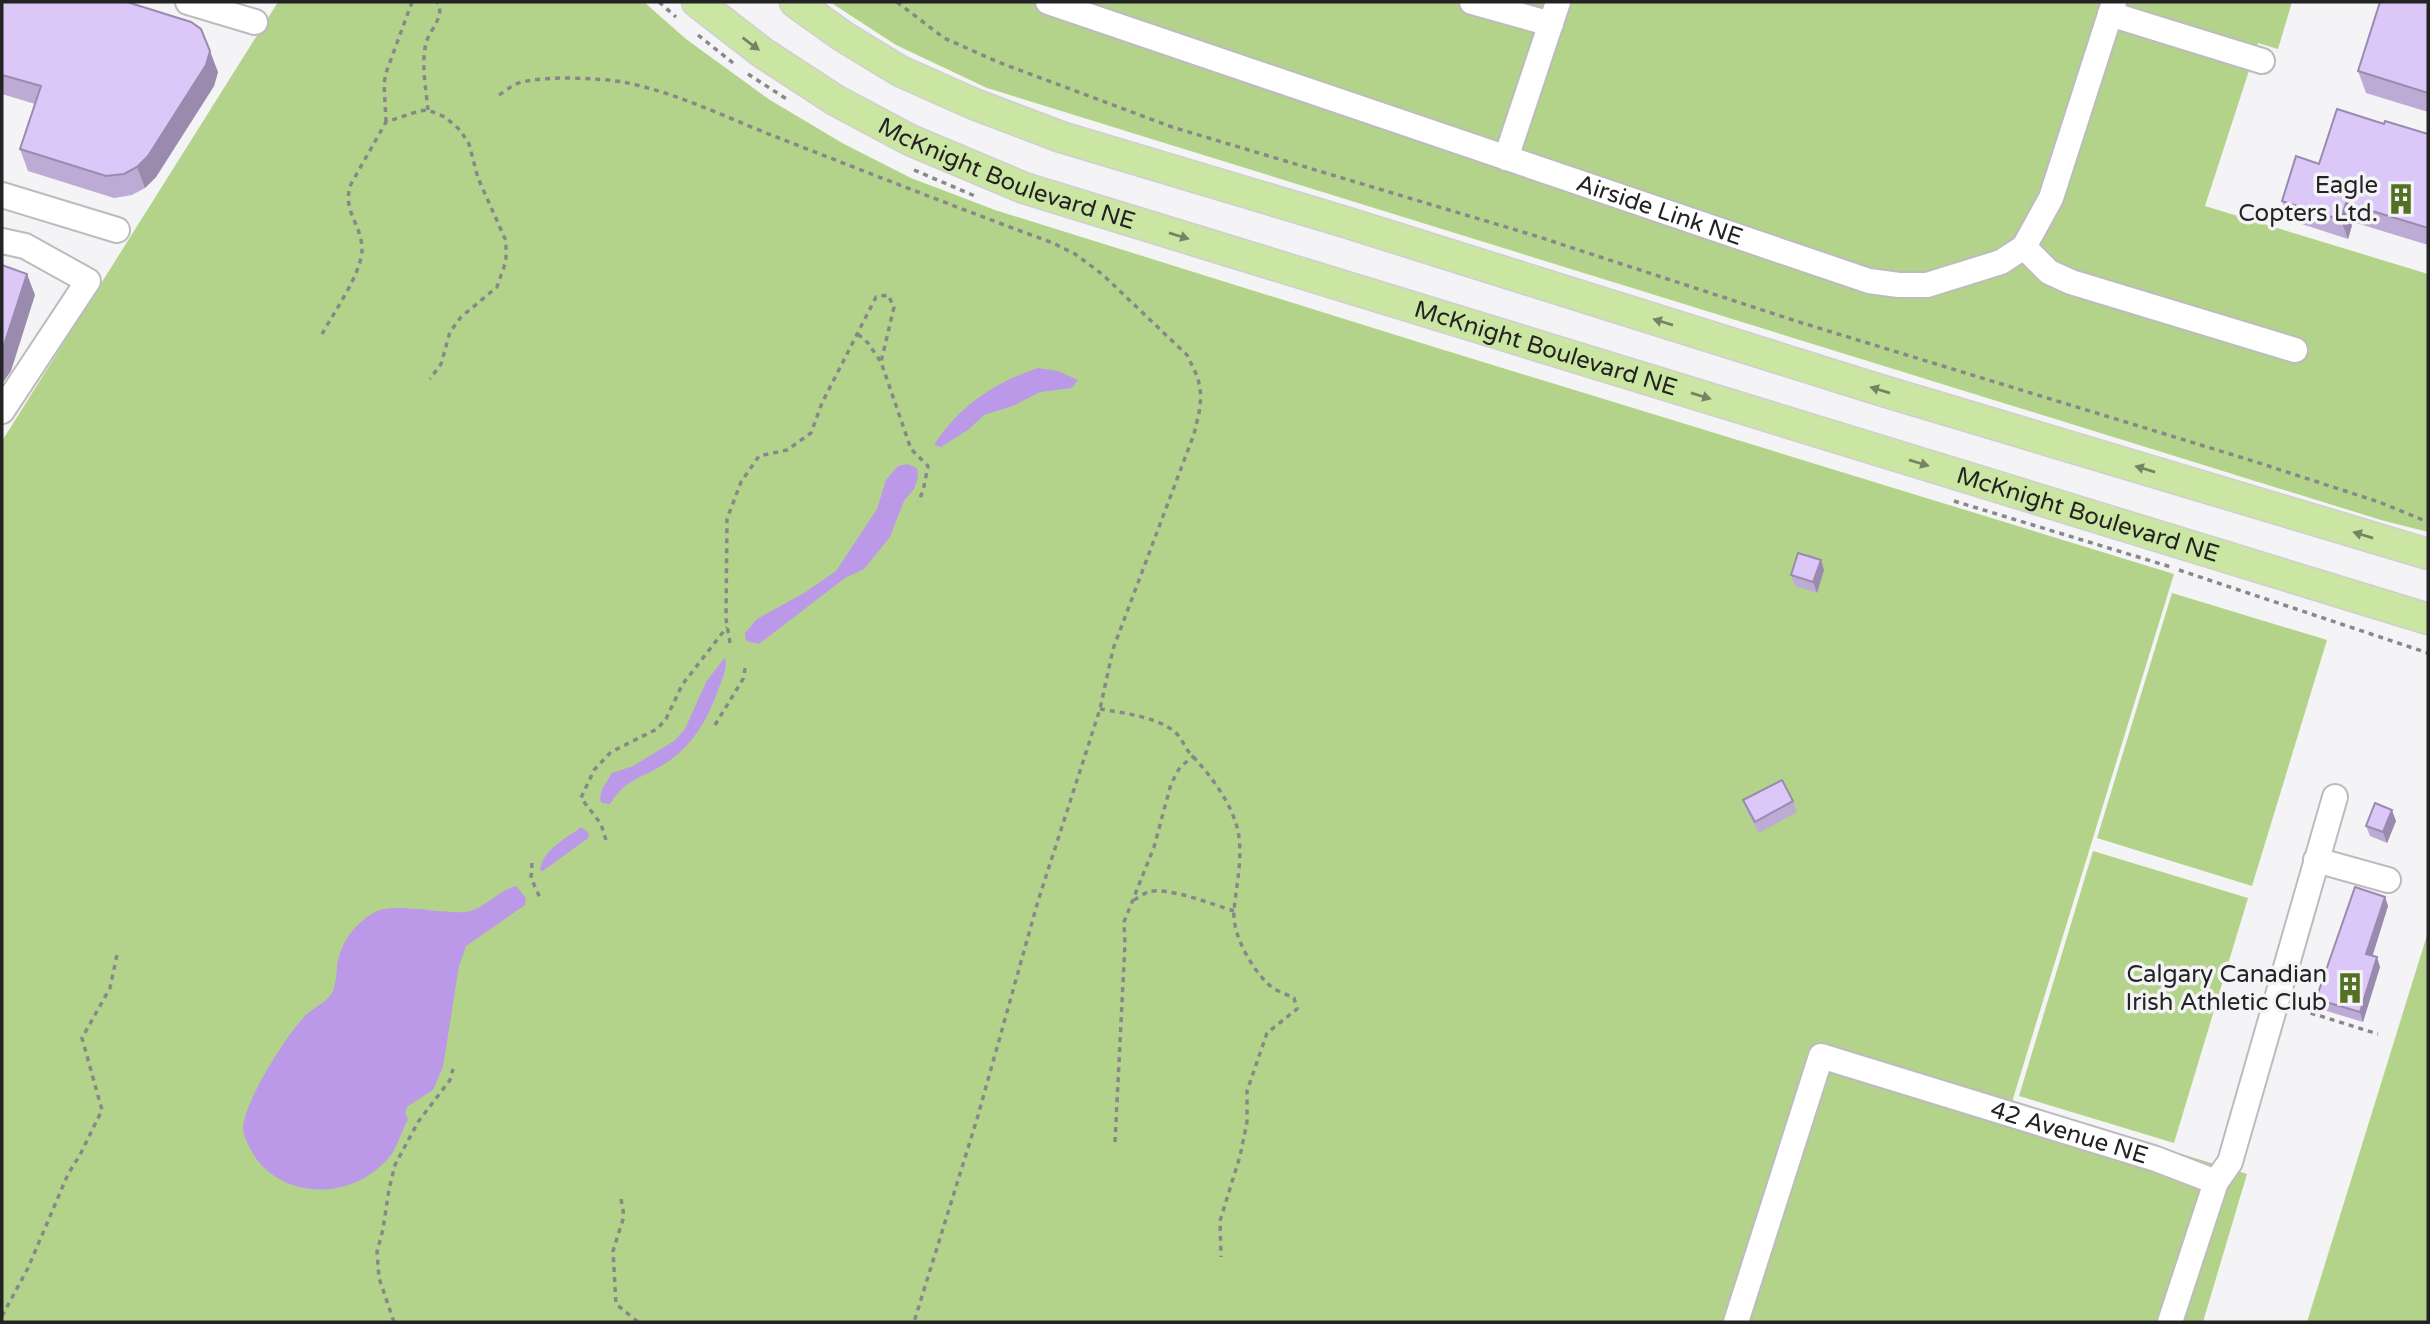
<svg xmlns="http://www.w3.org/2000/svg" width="2430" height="1324" font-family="'Varela Round',sans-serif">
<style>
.green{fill:#b4d38a}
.water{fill:#bc98e9}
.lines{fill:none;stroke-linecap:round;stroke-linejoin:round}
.minor-casing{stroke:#bcbbbe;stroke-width:28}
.major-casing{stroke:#cfcfcf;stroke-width:33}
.path{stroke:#88888a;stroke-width:3.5;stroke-dasharray:5 5;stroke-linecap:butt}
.minor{stroke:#fff;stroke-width:24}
.major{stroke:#cbe6a2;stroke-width:30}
.wall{fill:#bdabd6}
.shaded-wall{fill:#9a8bae}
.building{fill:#dcc7f9;stroke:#9a8bae;stroke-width:2}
.oneway{fill:#778463}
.labels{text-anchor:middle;stroke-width:7;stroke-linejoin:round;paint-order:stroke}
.street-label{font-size:24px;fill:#232324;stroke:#f4f3f6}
.poi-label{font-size:24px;fill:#232324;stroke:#f4f3f6;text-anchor:end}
</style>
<rect width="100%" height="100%" fill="#f4f3f6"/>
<g class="green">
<path d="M278,2H644L686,39L770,100L844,144L911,178L995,210L1431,346L2174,574L2012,1102L2247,1174L2203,1322H2V441Z"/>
<path d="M830,2H2292L2278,49L2258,43L2205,206L2428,274V532L2381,520L987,88L896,45Z"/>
<path d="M2172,593L2327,640L2252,886L2097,838Z"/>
<path d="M2093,851L2248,898L2174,1143L2019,1096Z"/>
<path d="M2428,932V1322H2307Z"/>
</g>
<g class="water">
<path d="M1038,368L1058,371L1078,380L1072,388L1040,392L1013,406L984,415L968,430L941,447L934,445C958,407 995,382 1038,368Z"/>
<path d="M907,464L917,468L918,477L914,489L904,501L890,537L864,569L845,578L759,644L746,641L745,633L757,619L804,593L836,571L877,509L886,480L898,466Z"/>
<path d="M725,657C728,670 721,681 717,693C706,722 692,746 666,763C642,779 627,777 610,804L602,803L600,800L602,789L612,773L633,766L674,741L685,729L706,682Z"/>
<path d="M581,827L589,833L588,838L543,871L540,870C543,849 566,839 581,827Z"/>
<path d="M516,886L526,898L525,905L466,946L459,966L443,1067L433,1090L408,1106L405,1112L408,1120C403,1128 401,1136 397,1144C391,1158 381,1167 369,1175C331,1201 271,1192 250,1148C247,1142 243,1134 243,1128C244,1102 286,1036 304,1017C312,1008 325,1004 332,993C336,985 336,975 337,967C340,943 354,924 375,912C393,902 443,914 465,912C484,910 498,890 516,886Z"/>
</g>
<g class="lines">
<defs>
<g id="minor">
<path d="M188,2L255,22"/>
<path id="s1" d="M1048,2L1869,281L1899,285H1927L2001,262L2024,247L2051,198L2114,2"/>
<path d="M1472,2L1551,24"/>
<path d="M2110,14L2262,61"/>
<path d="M1506,158L1558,2"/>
<path d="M2,195L117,230"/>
<path d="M2,241L25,246L88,281L2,411"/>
<path d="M2024,247L2049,272L2071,282L2295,350"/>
<path d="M2316,860L2388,880"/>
<path d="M2216,1182L2230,1162L2335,797"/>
<path id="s2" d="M1736,1322L1821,1056L2156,1159L2216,1182L2170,1322"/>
</g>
<g id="major">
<path id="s3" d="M697,2L763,53L835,100L910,140L1024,188L2428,619"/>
<path d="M795,2L844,37L900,71L974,104L1061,137L1345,222L1880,390L2428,554"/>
</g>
</defs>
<use href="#minor" class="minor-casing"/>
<use href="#major" class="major-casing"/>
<g class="path">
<path d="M659,2L676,17"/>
<path d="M897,2L944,38L998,62L1172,127L1536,236L1799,322L2253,461L2379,502L2428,522"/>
<path d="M698,35L733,63"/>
<path d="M748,74L788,100"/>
<path d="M499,95C508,89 516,82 527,81C553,76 597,78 623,82C676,92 734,121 784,140C874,175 963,210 1053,243L1075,254L1102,274L1187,355L1198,378L1201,396L1199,413L1194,434L1113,649L1100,709L1038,901L977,1119L914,1322"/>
<path d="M428,110C426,89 421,64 426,43C430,29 446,16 437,2"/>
<path d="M386,122L384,83L387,70L412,2"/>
<path d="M914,170L975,196"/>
<path d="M322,334C334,312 360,276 362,251C363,225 341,211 351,184L386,122L419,111L428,110L445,117L460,130L469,144L478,178L506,241V261L497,287L461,317L450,332L441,364L430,379"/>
<path d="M858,334L868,343L881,362"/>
<path d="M1954,501L2171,567"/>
<path d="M2179,570L2428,653"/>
<path d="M730,643L726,619L727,519L741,482L759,456L787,450L811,433L822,403L876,297L888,295L894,307L881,362L911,449L928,466L923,491L918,502"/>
<path d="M1100,709C1123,713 1159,717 1176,733C1181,738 1184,745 1188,751C1209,773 1235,806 1239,837C1242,864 1236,886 1234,911C1232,934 1251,967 1267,983C1274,990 1285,994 1294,998L1297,1009L1267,1033L1247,1091V1122L1240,1156L1220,1221L1221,1257"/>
<path d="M715,725L743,679L746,664"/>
<path d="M606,840L601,824L581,798L594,770L611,752L657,729L666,719L682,685L727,627"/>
<path d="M532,863L531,878L541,900"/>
<path d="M1134,900C1138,898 1143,894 1148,892C1166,886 1215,905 1234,911"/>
<path d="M2301,1010L2378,1034"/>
<path d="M1115,1142L1125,943L1124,922L1154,847L1171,784L1180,767L1194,756"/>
<path d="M621,1199L624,1216L613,1251L616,1304L638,1322"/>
<path d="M2,1316L28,1268L68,1174L80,1155L102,1110L82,1038L110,988L118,950"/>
<path d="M394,1322L379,1278L377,1252L383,1229L389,1189L395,1165L418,1122L450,1080L453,1069"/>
</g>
<use href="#minor" class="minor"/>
<use href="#major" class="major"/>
</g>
<g class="wall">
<path d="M2,2L218,72L214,86L156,177L145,188L132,195L114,198L28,171L20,149L35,104L2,94Z"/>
<path d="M2428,2V112L2366,93L2358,71Z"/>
<path d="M2384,124L2428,134V245L2353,222L2348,239L2289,220L2282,201L2319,164Z"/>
<path d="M1821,560L1824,570L1817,593L1795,586L1791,575Z"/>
<path d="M1743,800L1793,801L1797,812L1759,833L1747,811Z"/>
<path d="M2396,821L2387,843L2370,836L2366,826Z"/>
<path d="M2385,897L2388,906L2372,956L2380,967L2363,1022L2320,1009L2316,999Z"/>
</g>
<g class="shaded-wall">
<path d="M210,51L218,72L214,86L156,177L145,188L137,167Z"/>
<path d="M2346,203L2353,222L2348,239L2341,220Z"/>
<path d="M27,274L35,295L11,371L2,384V351Z"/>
<path d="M1821,560L1824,570L1817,593L1813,582Z"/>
<path d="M2392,810L2396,821L2387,843L2383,832Z"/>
<path d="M2385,897L2388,906L2370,964L2366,954Z"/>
<path d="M2377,957L2380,967L2363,1022L2360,1012Z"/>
</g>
<g class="building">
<path d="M2,2H127L191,22L201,29L210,51L206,65L148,156L137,167L124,174L106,176L20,149L41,86L2,75Z"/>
<path d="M2380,2H2428V93L2358,71Z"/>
<path d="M2337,109L2384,124L2385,121L2428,134V228L2346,203L2341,220L2282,201L2296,156L2319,164Z"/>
<path d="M2,265L27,274L2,351Z"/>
<path d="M1798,553L1821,560L1813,582L1791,575Z"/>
<path d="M1782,780L1793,801L1755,822L1743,800Z"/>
<path d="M2375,803L2392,810L2383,832L2366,826Z"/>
<path d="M2355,887L2385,897L2366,954L2377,957L2360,1012L2316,999Z"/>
</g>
<defs><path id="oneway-solid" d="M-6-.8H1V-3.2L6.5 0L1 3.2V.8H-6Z" transform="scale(1.75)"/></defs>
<g class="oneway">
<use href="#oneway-solid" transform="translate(751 44) rotate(37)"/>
<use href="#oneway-solid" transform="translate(1179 236) rotate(17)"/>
<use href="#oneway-solid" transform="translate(1663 322) rotate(-163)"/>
<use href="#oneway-solid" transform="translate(1880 390) rotate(-163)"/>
<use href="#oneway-solid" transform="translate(1701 396) rotate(17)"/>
<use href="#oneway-solid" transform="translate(1919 463) rotate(17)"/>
<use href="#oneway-solid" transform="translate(2145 469) rotate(-163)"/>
<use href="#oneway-solid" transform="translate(2363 535) rotate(-163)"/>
</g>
<defs>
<symbol id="building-bare" viewBox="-9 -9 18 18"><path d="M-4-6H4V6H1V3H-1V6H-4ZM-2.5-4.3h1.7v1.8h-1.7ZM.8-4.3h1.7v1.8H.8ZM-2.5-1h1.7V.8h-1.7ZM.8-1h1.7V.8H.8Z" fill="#537024" stroke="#f4f3f6" stroke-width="2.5" paint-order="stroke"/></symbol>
</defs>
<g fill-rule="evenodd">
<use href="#building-bare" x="2379" y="177" width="44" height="44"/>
<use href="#building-bare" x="2328" y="966" width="44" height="44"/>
</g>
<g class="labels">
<g class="street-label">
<text dy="8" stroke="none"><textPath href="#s3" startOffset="357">McKnight Boulevard NE</textPath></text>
<text dy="8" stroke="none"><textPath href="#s1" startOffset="646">Airside Link NE</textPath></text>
<text dy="8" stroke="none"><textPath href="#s3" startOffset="924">McKnight Boulevard NE</textPath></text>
<text dy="8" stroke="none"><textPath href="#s3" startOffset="1491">McKnight Boulevard NE</textPath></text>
<text dy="8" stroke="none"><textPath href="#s2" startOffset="539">42 Avenue NE</textPath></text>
</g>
<g class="poi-label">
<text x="2378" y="193">Eagle<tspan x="2378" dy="28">Copters Ltd.</tspan></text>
<text x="2327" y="982">Calgary Canadian<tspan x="2327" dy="28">Irish Athletic Club</tspan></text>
</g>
</g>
<rect width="2430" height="1324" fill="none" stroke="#232324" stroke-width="7"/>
</svg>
